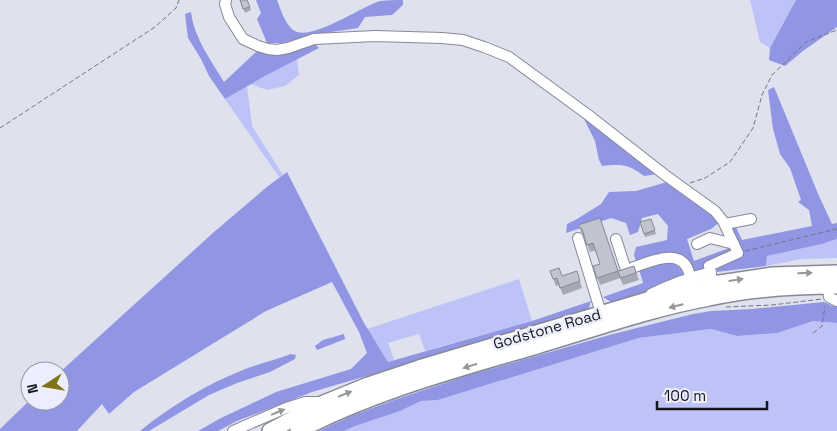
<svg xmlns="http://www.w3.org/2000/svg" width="837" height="431" font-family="'Space Grotesk',sans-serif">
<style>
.green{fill:#bec3f7}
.forest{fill:#9096e4}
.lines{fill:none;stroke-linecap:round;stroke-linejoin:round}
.minor-casing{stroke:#878996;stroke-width:12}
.highway-casing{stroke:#878996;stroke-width:18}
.path{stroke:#74757f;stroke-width:1;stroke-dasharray:5 2.5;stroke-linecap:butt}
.minor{stroke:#fff;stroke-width:10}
.highway{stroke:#fff;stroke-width:15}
.wall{fill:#a6a8b4}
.building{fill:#c1c3d1;stroke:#878892}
.oneway{fill:#969799}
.labels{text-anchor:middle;stroke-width:5;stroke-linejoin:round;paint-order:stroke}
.street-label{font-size:15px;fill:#16171c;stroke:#eceefd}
</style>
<rect width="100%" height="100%" fill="#dfe1ef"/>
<g class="green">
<path d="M750,0H796L770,48L760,42Z"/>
<path d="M297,59L299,75L285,86L267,90L251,84Z"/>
<path d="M247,86L252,126L283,175L279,177L225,99Z"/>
<path d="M837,239V258L802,259L766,266L767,256L822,244Z"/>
<path d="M519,279L532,321L425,351L419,334L388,343L394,360L388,362L367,329Z"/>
<path d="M813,321L837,323V431H344L355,426L400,411L421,401L438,400L639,338L711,329L737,336L777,333Z"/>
</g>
<g class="forest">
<path d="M256,0H277C281,10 286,28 297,32C316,38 361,7 380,1C387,0 396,0 403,0V5L392,15L365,17L358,28L311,35L284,43H267L257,19L261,13Z"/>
<path d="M796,0H837V27L803,51L785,66L769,60L770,48Z"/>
<path d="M191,12C194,38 211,60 224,82L256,52L314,43L319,48L265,76L225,99L209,76L201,59L188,38L185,14Z"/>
<path d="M774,87L819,196L832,224L837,223V239L822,244L767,256L766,266L717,272V269L694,273L682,255L666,252L637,264L634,255L636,247L667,240L668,226L658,214L642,218L638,232L630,235L626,223L611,218L566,233L567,224L577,219L601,204L609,192L636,191L667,182L712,211L720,222L711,229L687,239L694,261L729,248L731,229L735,225L742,240L812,226L809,210L798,202L801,200L790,168L780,154L773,129L768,90Z"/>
<path d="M582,115L657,174L644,176C628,164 622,164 602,166L599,160L595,141Z"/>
<path d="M287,172L364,323L388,362L532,321L591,301L588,311L312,392L237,421L218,431H198L221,418L276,392L351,369L367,353L359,332L332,282L266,311L134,392L109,414L102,404L77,431H0V429L30,400V401H60V372L214,232L268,186Z"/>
<path d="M665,260L676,263L686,274L644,293L614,304L603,297L643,283L639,269Z"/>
<path d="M824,302L833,306H837V323L813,321L777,333L737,336L711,329L639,338L438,400L421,401L400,411L355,426L344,431H319L351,416L394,400L466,376L613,334L693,314L711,311L752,309Z"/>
<path d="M344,334L345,339L317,350L315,346L323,340Z"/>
<path d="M291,354L296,355L295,359L270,372L237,383L209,395L149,431H140C171,406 205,385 243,370C258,364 275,360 291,354Z"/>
</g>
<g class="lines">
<defs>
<g id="minor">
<path d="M226,0L225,4L229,17L243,39L258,46L268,49L277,50L288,48L314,39L375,36L442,38L463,40L484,47L509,57L587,114L665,175L715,211L723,221L738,253L709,266L713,284"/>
<path d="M725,224L751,219"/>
<path d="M578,238L601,313"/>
<path d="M616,239L626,270C646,264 684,242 690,277"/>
<path d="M697,244L710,238L734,244"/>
<path d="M828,286L829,297L837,301"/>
<path d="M651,294C671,284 690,277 711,272"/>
<path d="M233,431L286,408L305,402H321"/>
</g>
<g id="highway">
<path d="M270,431L319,405L368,385L419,368L654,298L713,284L773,275L837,273"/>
<path d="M298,431C371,393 451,371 530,348C588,331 649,309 709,298C751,289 794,286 837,286"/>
</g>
</defs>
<use href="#minor" class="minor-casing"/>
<use href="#highway" class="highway-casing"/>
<g class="path">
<path d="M0,128L155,27L176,8L179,0"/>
<path d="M690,183L705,178L730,162L753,128L762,95L772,75L806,42L837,30"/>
<path d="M745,251L837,229"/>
<path d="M726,307L772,305L822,299"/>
<path d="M813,333L822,326L825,306"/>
</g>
<use href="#minor" class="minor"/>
<use href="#highway" class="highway"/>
</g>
<g class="wall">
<path d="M240,0H247L251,10L245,13Z"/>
<path d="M651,219L656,234L645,237L640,222Z"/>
<path d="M578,225L618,271L634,266L639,280L623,285L620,278L600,285L593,266L600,264L596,250L590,252L584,235L581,232Z"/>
<path d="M550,271L562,276L577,271L582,288L563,295L559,285L556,286Z"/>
</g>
<g class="building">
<path d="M240,0H247L250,7L243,9Z"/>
<path d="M600,218L618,271L597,278L593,266L600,264L593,243L587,245L582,229L578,225Z"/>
<path d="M651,219L655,230L644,234L640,222Z"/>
<path d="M634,266L636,273L620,278L618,271Z"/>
<path d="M559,268L562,276L577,271L580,281L560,288L557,278L553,279L550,271Z"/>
</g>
<defs><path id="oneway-solid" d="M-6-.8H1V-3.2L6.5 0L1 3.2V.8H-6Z" transform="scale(1.25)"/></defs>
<g class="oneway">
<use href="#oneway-solid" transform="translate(805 273) rotate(-2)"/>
<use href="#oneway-solid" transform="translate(736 280) rotate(-8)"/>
<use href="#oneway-solid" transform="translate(676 306) rotate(166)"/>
<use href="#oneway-solid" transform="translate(470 366) rotate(163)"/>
<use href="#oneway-solid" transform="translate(345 394) rotate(-22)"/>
<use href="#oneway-solid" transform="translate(278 412) rotate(-22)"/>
</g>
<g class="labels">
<g class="street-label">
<text transform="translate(547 329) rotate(-16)" y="5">Godstone Road</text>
</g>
</g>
<g transform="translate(45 386) rotate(258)"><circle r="24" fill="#eceefd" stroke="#9698a3"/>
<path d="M0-4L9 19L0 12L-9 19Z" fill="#827415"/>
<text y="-8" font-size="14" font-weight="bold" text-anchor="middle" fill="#16171c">N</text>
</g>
<path d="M657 401v8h110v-8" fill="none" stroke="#16171c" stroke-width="2.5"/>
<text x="664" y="401" font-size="15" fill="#16171c" stroke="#eceefd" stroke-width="4" paint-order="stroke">100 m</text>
</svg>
